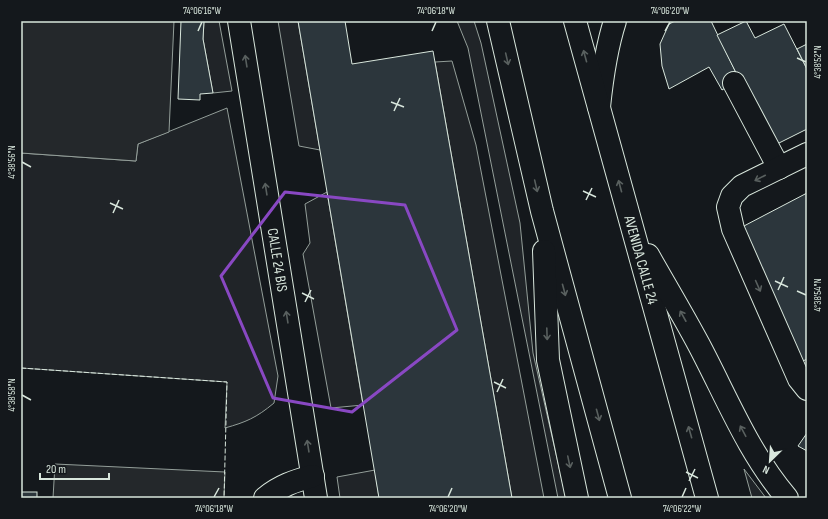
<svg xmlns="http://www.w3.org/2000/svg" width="828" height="519" font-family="'Sofia Sans Condensed',sans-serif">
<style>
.green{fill:#202428;stroke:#939e99}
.parking{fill:#24282b;stroke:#939e99}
.building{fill:#2c363c;stroke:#d8e6dc}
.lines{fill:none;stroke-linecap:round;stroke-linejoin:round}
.minor-casing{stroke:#d8e6dc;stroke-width:24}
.major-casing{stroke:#d8e6dc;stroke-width:24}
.minor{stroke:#14181c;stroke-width:22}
.major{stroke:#14181c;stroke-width:22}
.fence{stroke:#d8e6dc;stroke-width:1;stroke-dasharray:5 2;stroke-linecap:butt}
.oneway{stroke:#59605f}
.marked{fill:none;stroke:#8948c3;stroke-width:3;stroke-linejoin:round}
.ticks{fill:none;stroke:#d8e6dc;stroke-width:1.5}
.labels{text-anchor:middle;stroke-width:3;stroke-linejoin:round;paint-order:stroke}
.street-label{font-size:15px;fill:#d8e6dc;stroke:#14181c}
.neatline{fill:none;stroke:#d8e6dc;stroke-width:1.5}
.ticks-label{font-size:10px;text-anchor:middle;fill:#d8e6dc}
</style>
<rect width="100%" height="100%" fill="#14181c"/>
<g class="green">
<path d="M204,21H219L232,91L213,93L203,39Z"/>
<path d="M278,21H298L320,150L299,146Z"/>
<path d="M457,21H474L481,43L520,223L533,353L566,498H558L468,48Z"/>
<path d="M452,61L476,145L544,498H512L435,62Z"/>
<path d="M227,108L278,376L274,403C256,418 246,422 225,428L227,382L21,368V153L136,161L138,144Z"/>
<path d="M327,192L363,405L331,408L303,254L310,243L305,204Z"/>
<path d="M744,469L766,498H752Z"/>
<path d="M375,470L379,498H340L337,477Z"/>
</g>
<g class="parking">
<path d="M21,21H174L169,132L138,144L136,161L21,153Z"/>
<path d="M55,464L225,472L224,498H53Z"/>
</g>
<g class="building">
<path d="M181,21H204L203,39L213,93L200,94V100L178,99Z"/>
<path d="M298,21H345L352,64L433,51L512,498H379Z"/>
<path d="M675,21H711L739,79L722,90L709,67L669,89L662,66L660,44L669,24Z"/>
<path d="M746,21L755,38L784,24L807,69V129L773,146L717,35Z"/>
<path d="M807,44V69L797,49Z"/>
<path d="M807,193V359L803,361L742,227Z"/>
<path d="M807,433V451L798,446Z"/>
<rect x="21" y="492" width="16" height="6"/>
</g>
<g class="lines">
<defs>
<g id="minor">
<path id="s1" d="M239,21L316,498"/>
<path d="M734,83L779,168"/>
<path d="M599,107C602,78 606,49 615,21"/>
<path d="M807,154L742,186L732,196L728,207L733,229L799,379L807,389"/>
<path d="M265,498C280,486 294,481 313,476"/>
</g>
<g id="major">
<path d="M498,21L542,211L620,498"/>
<path id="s2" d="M575,21L707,498"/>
<path d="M544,251L548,360L577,498"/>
<path d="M648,255C665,285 683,315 699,345C727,398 748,452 787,498"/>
</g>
</defs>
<use href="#minor" class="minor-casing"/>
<use href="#major" class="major-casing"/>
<use href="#minor" class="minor"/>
<use href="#major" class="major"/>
<path class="fence" d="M21,368L227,382L224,498"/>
</g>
<defs><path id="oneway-shaft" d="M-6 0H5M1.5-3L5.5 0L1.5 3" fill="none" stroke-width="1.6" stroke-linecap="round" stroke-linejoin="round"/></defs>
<g class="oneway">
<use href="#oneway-shaft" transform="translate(585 56) rotate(-105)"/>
<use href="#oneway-shaft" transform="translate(507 59) rotate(77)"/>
<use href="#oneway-shaft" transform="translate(246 61) rotate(-99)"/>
<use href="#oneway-shaft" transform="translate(760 178) rotate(153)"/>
<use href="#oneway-shaft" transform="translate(536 186) rotate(77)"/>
<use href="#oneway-shaft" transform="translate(620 186) rotate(-105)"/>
<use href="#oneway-shaft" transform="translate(266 189) rotate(-99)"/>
<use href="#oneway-shaft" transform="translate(758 286) rotate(66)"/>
<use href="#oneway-shaft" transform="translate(564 290) rotate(75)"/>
<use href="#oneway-shaft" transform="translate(683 316) rotate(-119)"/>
<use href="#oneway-shaft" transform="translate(287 317) rotate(-99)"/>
<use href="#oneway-shaft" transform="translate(547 334) rotate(88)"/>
<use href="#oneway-shaft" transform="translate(598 415) rotate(75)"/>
<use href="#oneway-shaft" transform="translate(743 431) rotate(-118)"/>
<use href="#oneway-shaft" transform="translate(690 432) rotate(-106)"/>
<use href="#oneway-shaft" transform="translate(308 446) rotate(-99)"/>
<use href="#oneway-shaft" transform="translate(569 462) rotate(78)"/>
</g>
<path class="marked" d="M285,192L405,205L457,330L352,412L273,398L221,276Z"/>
<path class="ticks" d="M198,31L202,22M432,31L436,22M665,31L670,22M797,58L806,62M391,102L404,107M394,111L400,98M22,162L31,167M583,191L596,197M586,200L592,188M110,203L123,209M113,213L119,200M775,281L788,287M778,290L784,277M797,291L806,295M302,293L314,299M305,302L311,290M494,382L506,388M497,392L503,379M22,395L31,400M686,472L698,478M689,481L695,469M214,497L219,488M448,497L452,488M682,497L686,488"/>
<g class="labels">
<g class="street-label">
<text dy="5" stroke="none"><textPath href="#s1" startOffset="242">CALLE 24 BIS</textPath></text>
<text dy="5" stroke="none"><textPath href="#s2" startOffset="248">AVENIDA CALLE 24</textPath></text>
</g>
</g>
<rect width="828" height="519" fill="none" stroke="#14181c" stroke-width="44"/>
<g transform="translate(770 461) rotate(205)" stroke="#14181c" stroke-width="3" paint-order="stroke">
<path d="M0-3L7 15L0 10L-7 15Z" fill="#d8e6dc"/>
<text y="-6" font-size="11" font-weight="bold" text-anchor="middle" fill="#d8e6dc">N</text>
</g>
<path d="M40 473v6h69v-6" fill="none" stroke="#d8e6dc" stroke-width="2"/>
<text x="46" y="473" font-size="12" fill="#d8e6dc" stroke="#14181c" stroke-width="3" paint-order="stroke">20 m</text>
<rect x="22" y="22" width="784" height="475" class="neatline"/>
<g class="ticks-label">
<text x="202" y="14">74°06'16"W</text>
<text x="436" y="14">74°06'18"W</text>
<text x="670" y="14">74°06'20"W</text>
<text transform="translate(817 62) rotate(-90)" y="4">4°38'52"N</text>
<text transform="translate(11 162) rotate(-90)" y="4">4°38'56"N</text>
<text transform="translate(817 295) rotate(-90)" y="4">4°38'54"N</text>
<text transform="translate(11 395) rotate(-90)" y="4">4°38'58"N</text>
<text x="214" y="512">74°06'18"W</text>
<text x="448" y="512">74°06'20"W</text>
<text x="682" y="512">74°06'22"W</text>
</g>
</svg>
